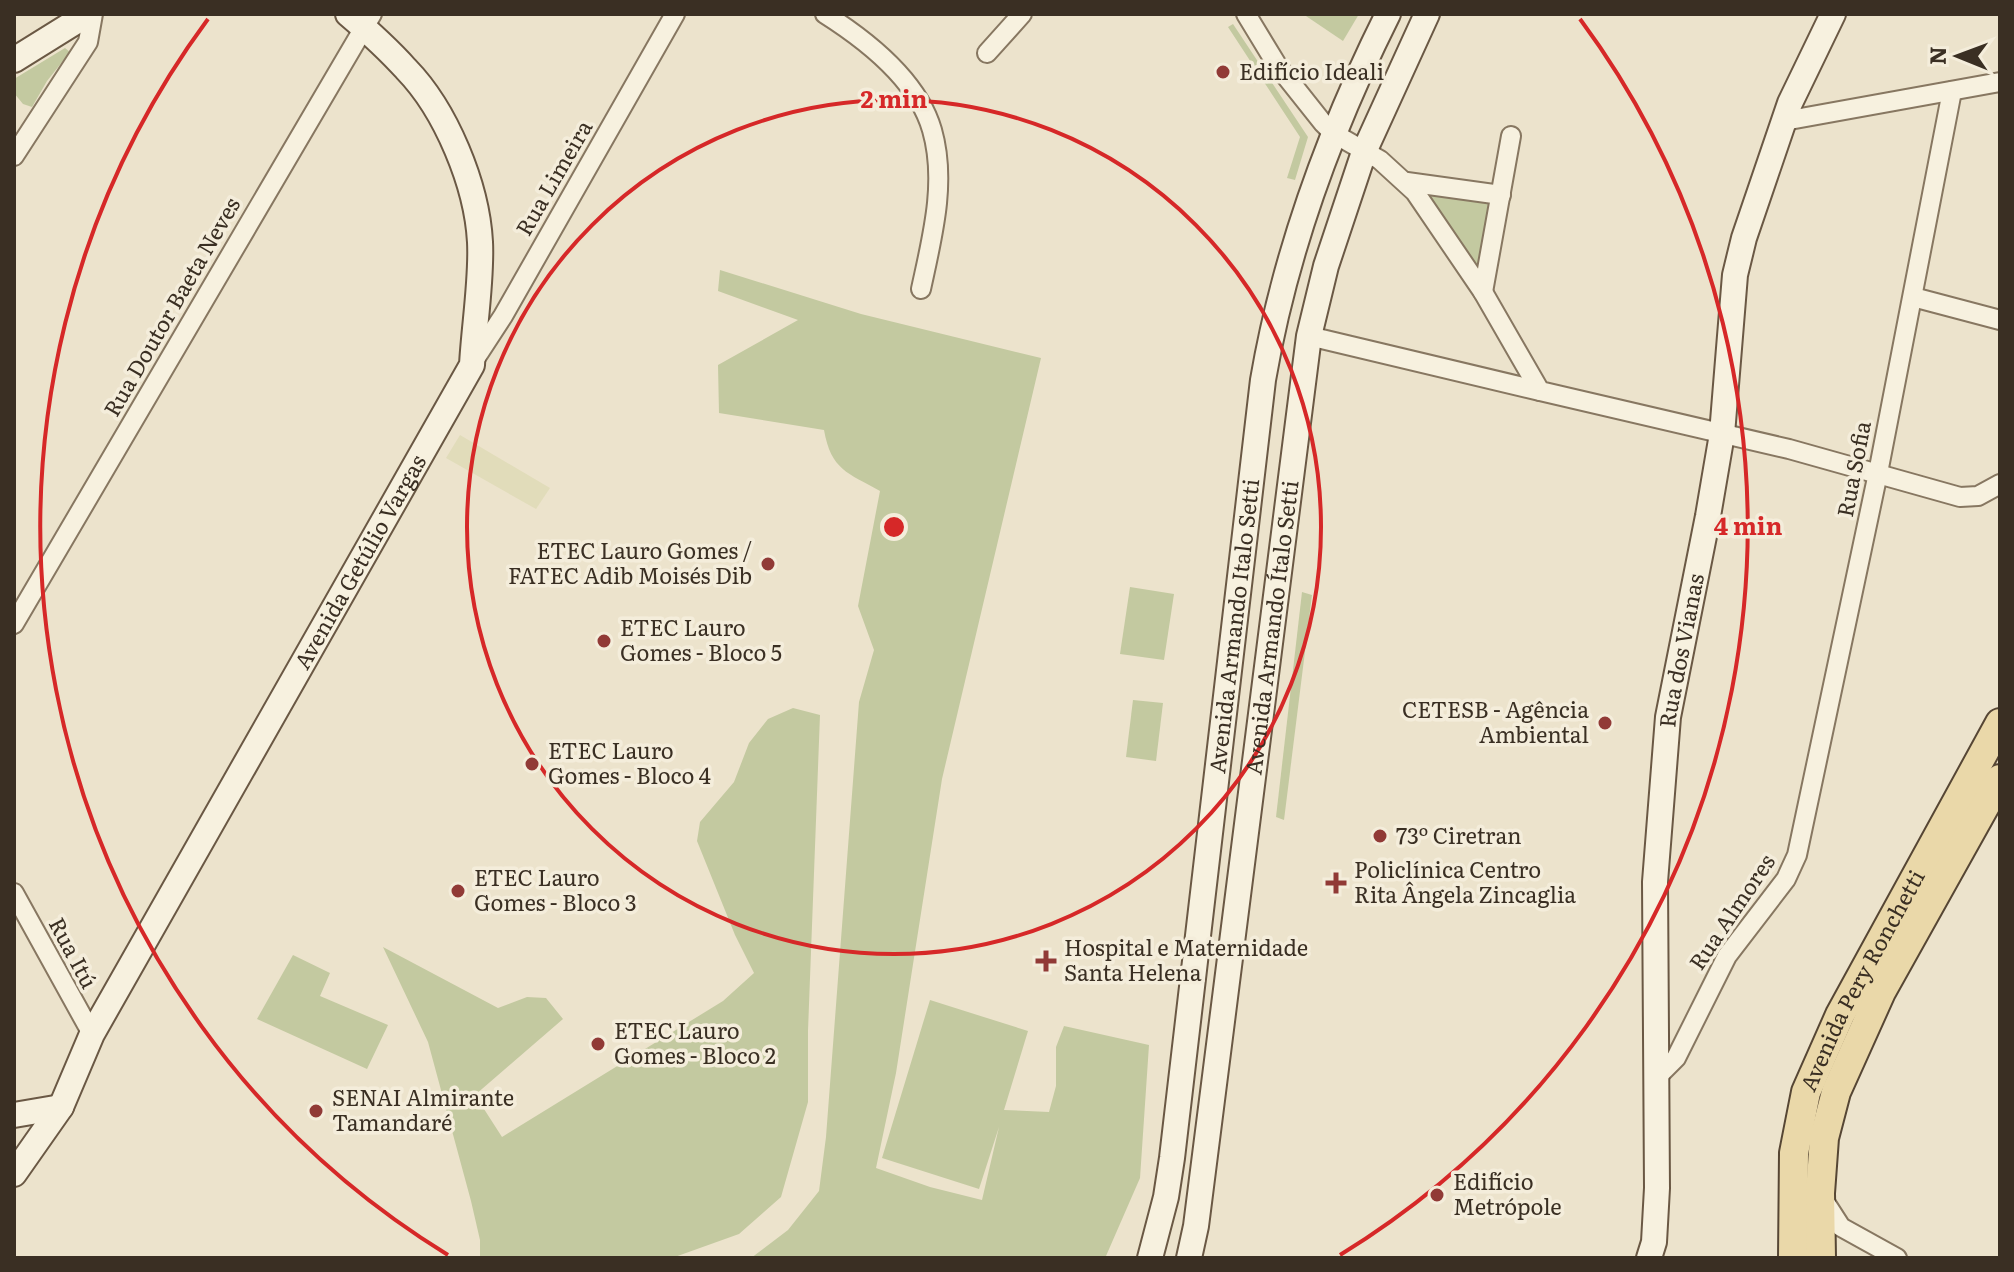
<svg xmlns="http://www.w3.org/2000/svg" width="2014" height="1272" font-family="Literata,serif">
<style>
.farmland{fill:#e1dcba}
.green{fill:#c3c9a0}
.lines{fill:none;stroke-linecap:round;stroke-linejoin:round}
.street-casing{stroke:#877761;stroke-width:22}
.secondary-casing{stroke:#6a5844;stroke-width:28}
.primary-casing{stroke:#564634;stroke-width:32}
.street{stroke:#f7f1df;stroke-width:18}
.secondary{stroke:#f7f1df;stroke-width:24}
.primary{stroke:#ead8a9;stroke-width:28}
.ring{fill:none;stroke:#d62828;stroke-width:4}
.poi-dot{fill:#913a36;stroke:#f4eddb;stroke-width:3}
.labels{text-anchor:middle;stroke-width:7;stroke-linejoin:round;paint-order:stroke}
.poi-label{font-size:22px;fill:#3a2f23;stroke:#f4eddb;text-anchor:start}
.street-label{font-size:22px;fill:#3a2f23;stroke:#f4eddb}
.centre{fill:#d62828;stroke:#f4eddb;stroke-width:4}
.ring-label{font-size:24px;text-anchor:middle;font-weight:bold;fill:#d62828;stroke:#f4eddb;stroke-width:7;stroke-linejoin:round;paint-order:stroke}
</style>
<rect width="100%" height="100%" fill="#ece3cc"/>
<path class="farmland" d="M460,435L550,488L536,509L446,458Z"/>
<g class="green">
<path d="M1303,14H1359L1343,41Z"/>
<path d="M1233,24L1308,137L1295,180L1287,178L1300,137L1228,27Z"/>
<path d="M65,48L70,52L47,81L32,107L23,104L14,93V79Z"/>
<path d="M1417,191L1500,198L1478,282Z"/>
<path d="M720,270L861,314L1041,358L942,779L896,1073L876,1168L930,1187L982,1200L999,1127L979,1189L882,1158L930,1000L1028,1031L1004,1110L1049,1112L1056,1086V1047L1064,1026L1149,1045L1140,1178L1106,1256L1102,1258H751L788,1230L819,1191L826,1137L859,702L874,650L858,606L880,491C848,473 831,470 824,430L719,413L718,365L798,320L718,291Z"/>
<path d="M1130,587L1174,594L1164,660L1120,654Z"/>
<path d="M1302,592L1312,595L1284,820L1276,817Z"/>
<path d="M1133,700L1163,703L1156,761L1126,757Z"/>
<path d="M793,708L820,715L808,1031V1102L781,1197L739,1234L672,1258H480V1240L471,1201L428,1042L383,947L498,1008L527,997L546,998L563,1019L475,1095L502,1137L723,1001L754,973L735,935L697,841L700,822L734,782L749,743L768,719Z"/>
<path d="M293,955L330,973L320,996L388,1025L367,1069L257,1019Z"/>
</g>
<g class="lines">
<defs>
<g id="street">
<path d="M825,14C866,40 918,81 932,130C947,182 932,238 921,289"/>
<path d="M1246,14L1277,65L1323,123L1333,133L1380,160L1415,192L1483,292L1540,391L1789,449L1960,497L1978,496L2000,484"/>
<path d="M987,53L1022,14"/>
<path d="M1784,121L2000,82"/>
<path d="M14,156L88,42L93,14"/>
<path d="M1407,182L1501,195"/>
<path d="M1483,292L1511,136"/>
<path d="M1913,297L2000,320"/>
<path d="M1309,336L1540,391"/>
<path d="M473,362L503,316L675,14"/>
<path d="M14,624L372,14"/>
<path d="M14,893L92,1034"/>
<path d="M1657,1077L1676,1058L1727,956L1786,879L1797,855L1878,473L1952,91"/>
<path d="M1823,1199L1841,1227L1897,1258"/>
</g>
<g id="secondary">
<path d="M14,60L88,14"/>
<path d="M14,1115L61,1107"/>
<path id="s1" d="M14,1174L61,1107L92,1034L472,365C474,327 482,279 480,242C477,185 446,110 406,69C388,49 368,31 348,14"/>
<path id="s2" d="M1150,1258L1166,1197L1172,1158L1263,380C1285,252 1330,130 1388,14"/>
<path id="s3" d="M1189,1258L1196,1226L1309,336L1326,266L1364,152L1427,14"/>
<path id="s4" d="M1649,1258L1654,1242L1657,1188L1655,882L1668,717L1708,516L1722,434L1735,275L1744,238L1790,103L1833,14"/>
</g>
<g id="primary">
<path id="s5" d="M1793,1258L1794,1153L1806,1092L1840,1015L2000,723"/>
<path d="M1821,1258L1820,1193L1824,1138L1836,1092L1881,992L2000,779"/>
</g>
</defs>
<use href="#street" class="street-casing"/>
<use href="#secondary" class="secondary-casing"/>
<use href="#primary" class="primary-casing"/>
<use href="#street" class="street"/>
<use href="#secondary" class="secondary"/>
<use href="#primary" class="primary"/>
</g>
<g class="ring">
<circle cx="894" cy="527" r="427"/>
<path d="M448 1255A854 854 0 0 1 208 19M1580 19A854 854 0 0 1 1340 1255"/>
</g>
<g class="poi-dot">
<circle cx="1223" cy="72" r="8"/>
<circle cx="768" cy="564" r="8"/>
<circle cx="604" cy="641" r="8"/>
<circle cx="1605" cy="723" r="8"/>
<circle cx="532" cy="764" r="8"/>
<circle cx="1380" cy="836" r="8"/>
<path d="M1332 871h8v8h8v8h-8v8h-8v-8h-8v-8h8z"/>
<circle cx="458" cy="891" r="8"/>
<path d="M1042 949h8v8h8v8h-8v8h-8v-8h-8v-8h8z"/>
<circle cx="598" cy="1044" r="8"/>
<circle cx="316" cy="1111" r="8"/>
<circle cx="1437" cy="1195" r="8"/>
</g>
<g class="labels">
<g class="poi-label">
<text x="1239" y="80">Edifício Ideali</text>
<text x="752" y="559" text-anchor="end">ETEC Lauro Gomes /<tspan x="752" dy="25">FATEC Adib Moisés Dib</tspan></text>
<text x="620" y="636">ETEC Lauro<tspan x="620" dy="25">Gomes - Bloco 5</tspan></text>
<text x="1589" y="718" text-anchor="end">CETESB - Agência<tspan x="1589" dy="25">Ambiental</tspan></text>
<text x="548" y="759">ETEC Lauro<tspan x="548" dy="25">Gomes - Bloco 4</tspan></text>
<text x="1396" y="844">73º Ciretran</text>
<text x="1354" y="878">Policlínica Centro<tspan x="1354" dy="25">Rita Ângela Zincaglia</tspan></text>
<text x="474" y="886">ETEC Lauro<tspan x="474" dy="25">Gomes - Bloco 3</tspan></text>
<text x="1064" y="956">Hospital e Maternidade<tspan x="1064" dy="25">Santa Helena</tspan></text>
<text x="614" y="1039">ETEC Lauro<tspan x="614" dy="25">Gomes - Bloco 2</tspan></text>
<text x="332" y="1106">SENAI Almirante<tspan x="332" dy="25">Tamandaré</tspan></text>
<text x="1453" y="1190">Edifício<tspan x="1453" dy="25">Metrópole</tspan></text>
</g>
<g class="street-label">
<text transform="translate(554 178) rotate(-60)" y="8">Rua Limeira</text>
<text transform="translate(172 307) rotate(-60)" y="8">Rua Doutor Baeta Neves</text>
<text transform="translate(1854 469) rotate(-79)" y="8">Rua Sofia</text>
<text dy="8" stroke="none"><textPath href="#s1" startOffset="704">Avenida Getúlio Vargas</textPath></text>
<text dy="8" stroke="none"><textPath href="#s2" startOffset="638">Avenida Armando Italo Setti</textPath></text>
<text dy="8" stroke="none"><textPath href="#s3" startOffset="636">Avenida Armando Ítalo Setti</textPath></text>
<text dy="8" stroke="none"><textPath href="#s4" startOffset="610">Rua dos Vianas</textPath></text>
<text transform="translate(1732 912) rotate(-56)" y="8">Rua Almores</text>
<text transform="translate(73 953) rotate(62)" y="8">Rua Itú</text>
<text dy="8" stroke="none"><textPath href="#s5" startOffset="292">Avenida Pery Ronchetti</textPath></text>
</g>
</g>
<circle cx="894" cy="527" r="12" class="centre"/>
<g class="ring-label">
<text x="894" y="108">2 min</text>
<text x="1748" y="535">4 min</text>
</g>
<rect width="2014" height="1272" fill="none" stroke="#3a2f23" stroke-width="32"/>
<g transform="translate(1958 56) rotate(271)" stroke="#f4eddb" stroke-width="6" paint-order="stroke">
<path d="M0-6L14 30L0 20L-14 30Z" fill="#3a2f23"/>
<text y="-12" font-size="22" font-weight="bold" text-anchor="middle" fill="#3a2f23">N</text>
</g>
</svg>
